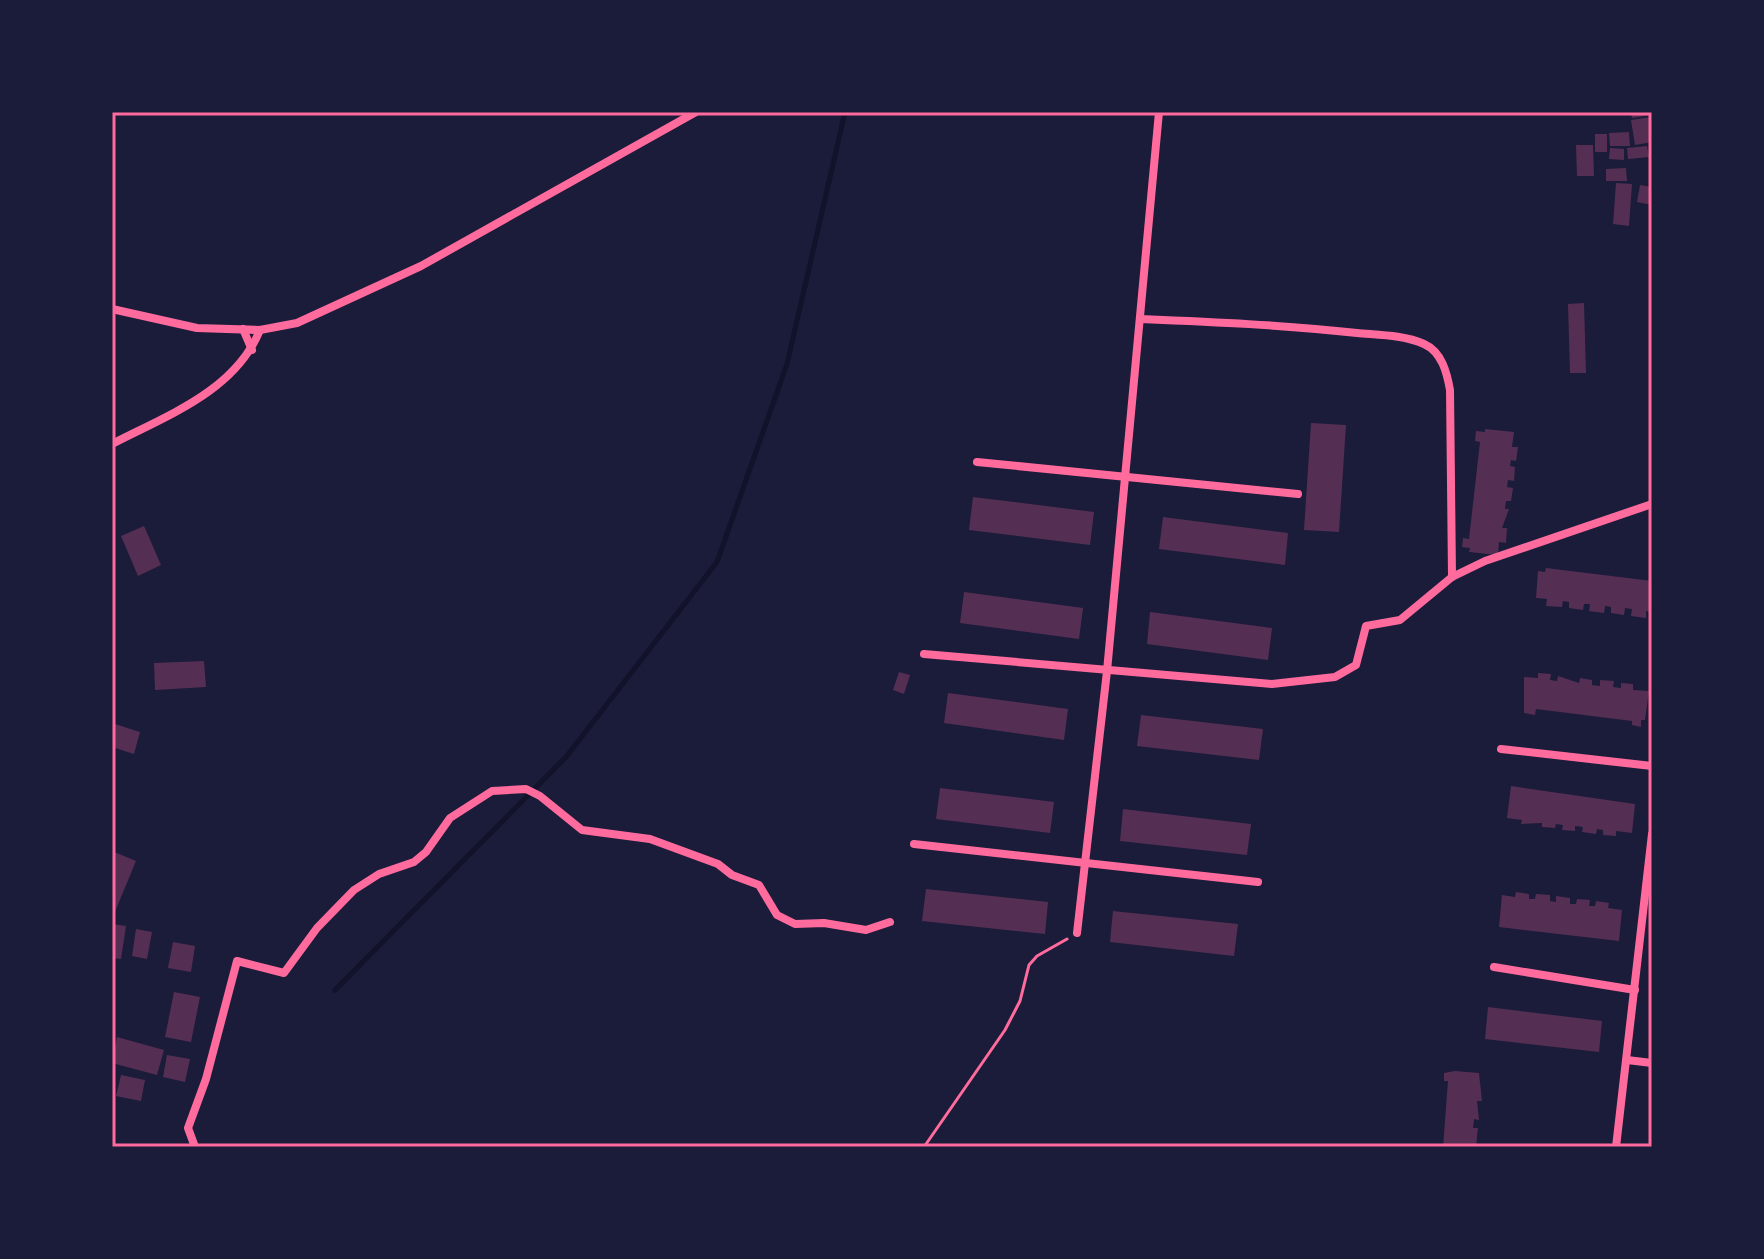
<svg xmlns="http://www.w3.org/2000/svg" width="1764" height="1259" font-family="Karla,sans-serif">
<style>
.lines{fill:none;stroke-linecap:round;stroke-linejoin:round}
.stream{stroke:#12122b;stroke-width:5}
.building{fill:#542f53}
.path{stroke:#ff6b9d;stroke-width:3}
.minor{stroke:#ff6b9d;stroke-width:8}
.neatline{fill:none;stroke:#ff6b9d;stroke-width:3}
</style>
<rect width="100%" height="100%" fill="#1b1b3a"/>
<g class="lines">
<path class="stream" d="M335,990L566,757L717,562L787,364L845,112"/>
</g>
<g class="building">
<path d="M1631,112H1651V115L1632,118Z"/>
<path d="M1651,117L1652,142L1635,145L1631,120Z"/>
<path d="M1629,132L1630,146H1610L1609,133Z"/>
<rect x="1595" y="134" width="12" height="18"/>
<path d="M1576,145H1593L1594,176H1577Z"/>
<path d="M1647,146L1649,157L1628,159L1627,148Z"/>
<path d="M1610,148L1624,149V160L1609,159Z"/>
<path d="M1626,168L1627,181H1606V169Z"/>
<path d="M1616,183L1632,184L1629,226L1613,224Z"/>
<path d="M1640,185L1652,187V205L1637,202Z"/>
<path d="M1584,303L1586,373H1570L1568,304Z"/>
<path d="M1311,423L1346,425L1339,532L1304,530Z"/>
<path d="M1485,429L1514,432L1512,447H1518L1516,461L1511,460L1510,466L1515,467L1514,481L1508,480L1507,487L1513,488L1511,501H1506L1505,509H1509L1502,528H1507L1506,543L1499,542L1498,555L1469,552L1470,548L1462,547L1463,538L1469,539L1480,442L1475,441L1476,431L1485,432Z"/>
<path d="M973,497L1094,512L1090,545L969,530Z"/>
<path d="M1163,517L1288,533L1285,565L1159,549Z"/>
<path d="M144,526L161,565L138,576L121,536Z"/>
<path d="M1546,568L1652,581V612L1646,611V618L1631,616L1632,609L1625,608L1624,615L1611,613V607L1605,606L1604,613L1589,611L1590,604H1584L1583,610L1569,608V602L1563,601L1562,607L1546,606L1547,599L1536,598L1538,571L1545,572Z"/>
<path d="M964,592L1083,608L1079,639L960,623Z"/>
<path d="M1150,612L1272,628L1268,660L1147,644Z"/>
<path d="M204,661L206,687L155,690L154,663Z"/>
<path d="M899,672L910,675L904,694L893,690Z"/>
<path d="M1538,673L1551,674L1550,680L1557,681L1558,676L1579,683L1580,678L1592,680V685L1600,686V680L1614,681L1613,687L1621,688V683L1633,684V690L1649,691L1645,720H1641V727L1632,725V721L1536,709L1535,715L1524,713V677L1538,678Z"/>
<path d="M948,693L1068,709L1064,740L944,723Z"/>
<path d="M1141,715L1263,729L1259,760L1137,746Z"/>
<path d="M112,723L140,732L134,754L112,747Z"/>
<path d="M1511,786L1635,804L1632,833L1616,831V836L1603,835V830L1597,829L1596,834L1582,832L1583,827L1575,826V831L1562,830L1563,825L1556,824L1555,828L1542,827V823L1521,824L1522,820L1507,818Z"/>
<path d="M940,788L1054,802L1050,833L936,819Z"/>
<path d="M1123,809L1251,824L1247,855L1120,841Z"/>
<path d="M112,851L136,861L112,919Z"/>
<path d="M926,889L1048,902L1045,934L922,921Z"/>
<path d="M1516,892L1529,894V899H1535L1536,894L1550,895V901L1556,902V896L1570,898V904H1576L1577,899L1590,900L1589,906H1595L1596,901L1609,903L1608,908L1622,910L1619,941L1499,927L1502,895L1515,897Z"/>
<path d="M1113,911L1238,924L1234,956L1110,942Z"/>
<path d="M112,924L126,926L121,959L112,958Z"/>
<path d="M136,929L152,932L147,959L132,956Z"/>
<path d="M173,942L195,946L191,972L168,968Z"/>
<path d="M174,992L200,997L191,1042L165,1037Z"/>
<path d="M1488,1007L1602,1021L1599,1052L1485,1039Z"/>
<path d="M117,1037L164,1050L157,1075L112,1063Z"/>
<path d="M167,1055L190,1059L185,1082L163,1077Z"/>
<path d="M1455,1071L1479,1073L1482,1101H1477L1479,1120L1474,1119L1473,1128H1478L1476,1147H1443L1448,1081H1444V1073Z"/>
<path d="M121,1075L145,1080L141,1101L116,1096Z"/>
</g>
<g class="lines">
<path class="path" d="M924,1147L1005,1030L1020,1001L1029,965L1037,956L1067,939"/>
<g class="minor">
<path d="M112,309L197,328L260,330L297,323L421,266L696,112"/>
<path d="M1140,319C1213,322 1285,325 1357,333C1378,335 1404,335 1424,344C1442,352 1447,373 1450,390L1452,577"/>
<path d="M243,329L252,350"/>
<path d="M112,444C168,415 235,391 260,330"/>
<path d="M977,462L1298,494"/>
<path d="M924,654L1272,684L1335,677L1356,665L1366,626L1400,620L1452,577L1485,561L1652,504"/>
<path d="M1501,749L1652,766"/>
<path d="M914,844L1258,882"/>
<path d="M1077,933L1107,671L1159,112"/>
<path d="M1494,967L1635,990"/>
<path d="M1627,1060L1652,1063"/>
<path d="M195,1147L188,1128L206,1079L237,961L284,973L317,928L354,890L379,874L414,862L426,852L450,818L492,791L526,789L540,796L582,830L650,839L718,864L732,875L759,885L777,915L795,924L824,923L866,930L890,922"/>
<path d="M1616,1147L1652,834"/>
</g>
</g>
<rect width="1764" height="1259" fill="none" stroke="#1b1b3a" stroke-width="228"/>
<rect x="114" y="114" width="1536" height="1031" class="neatline"/>
</svg>
